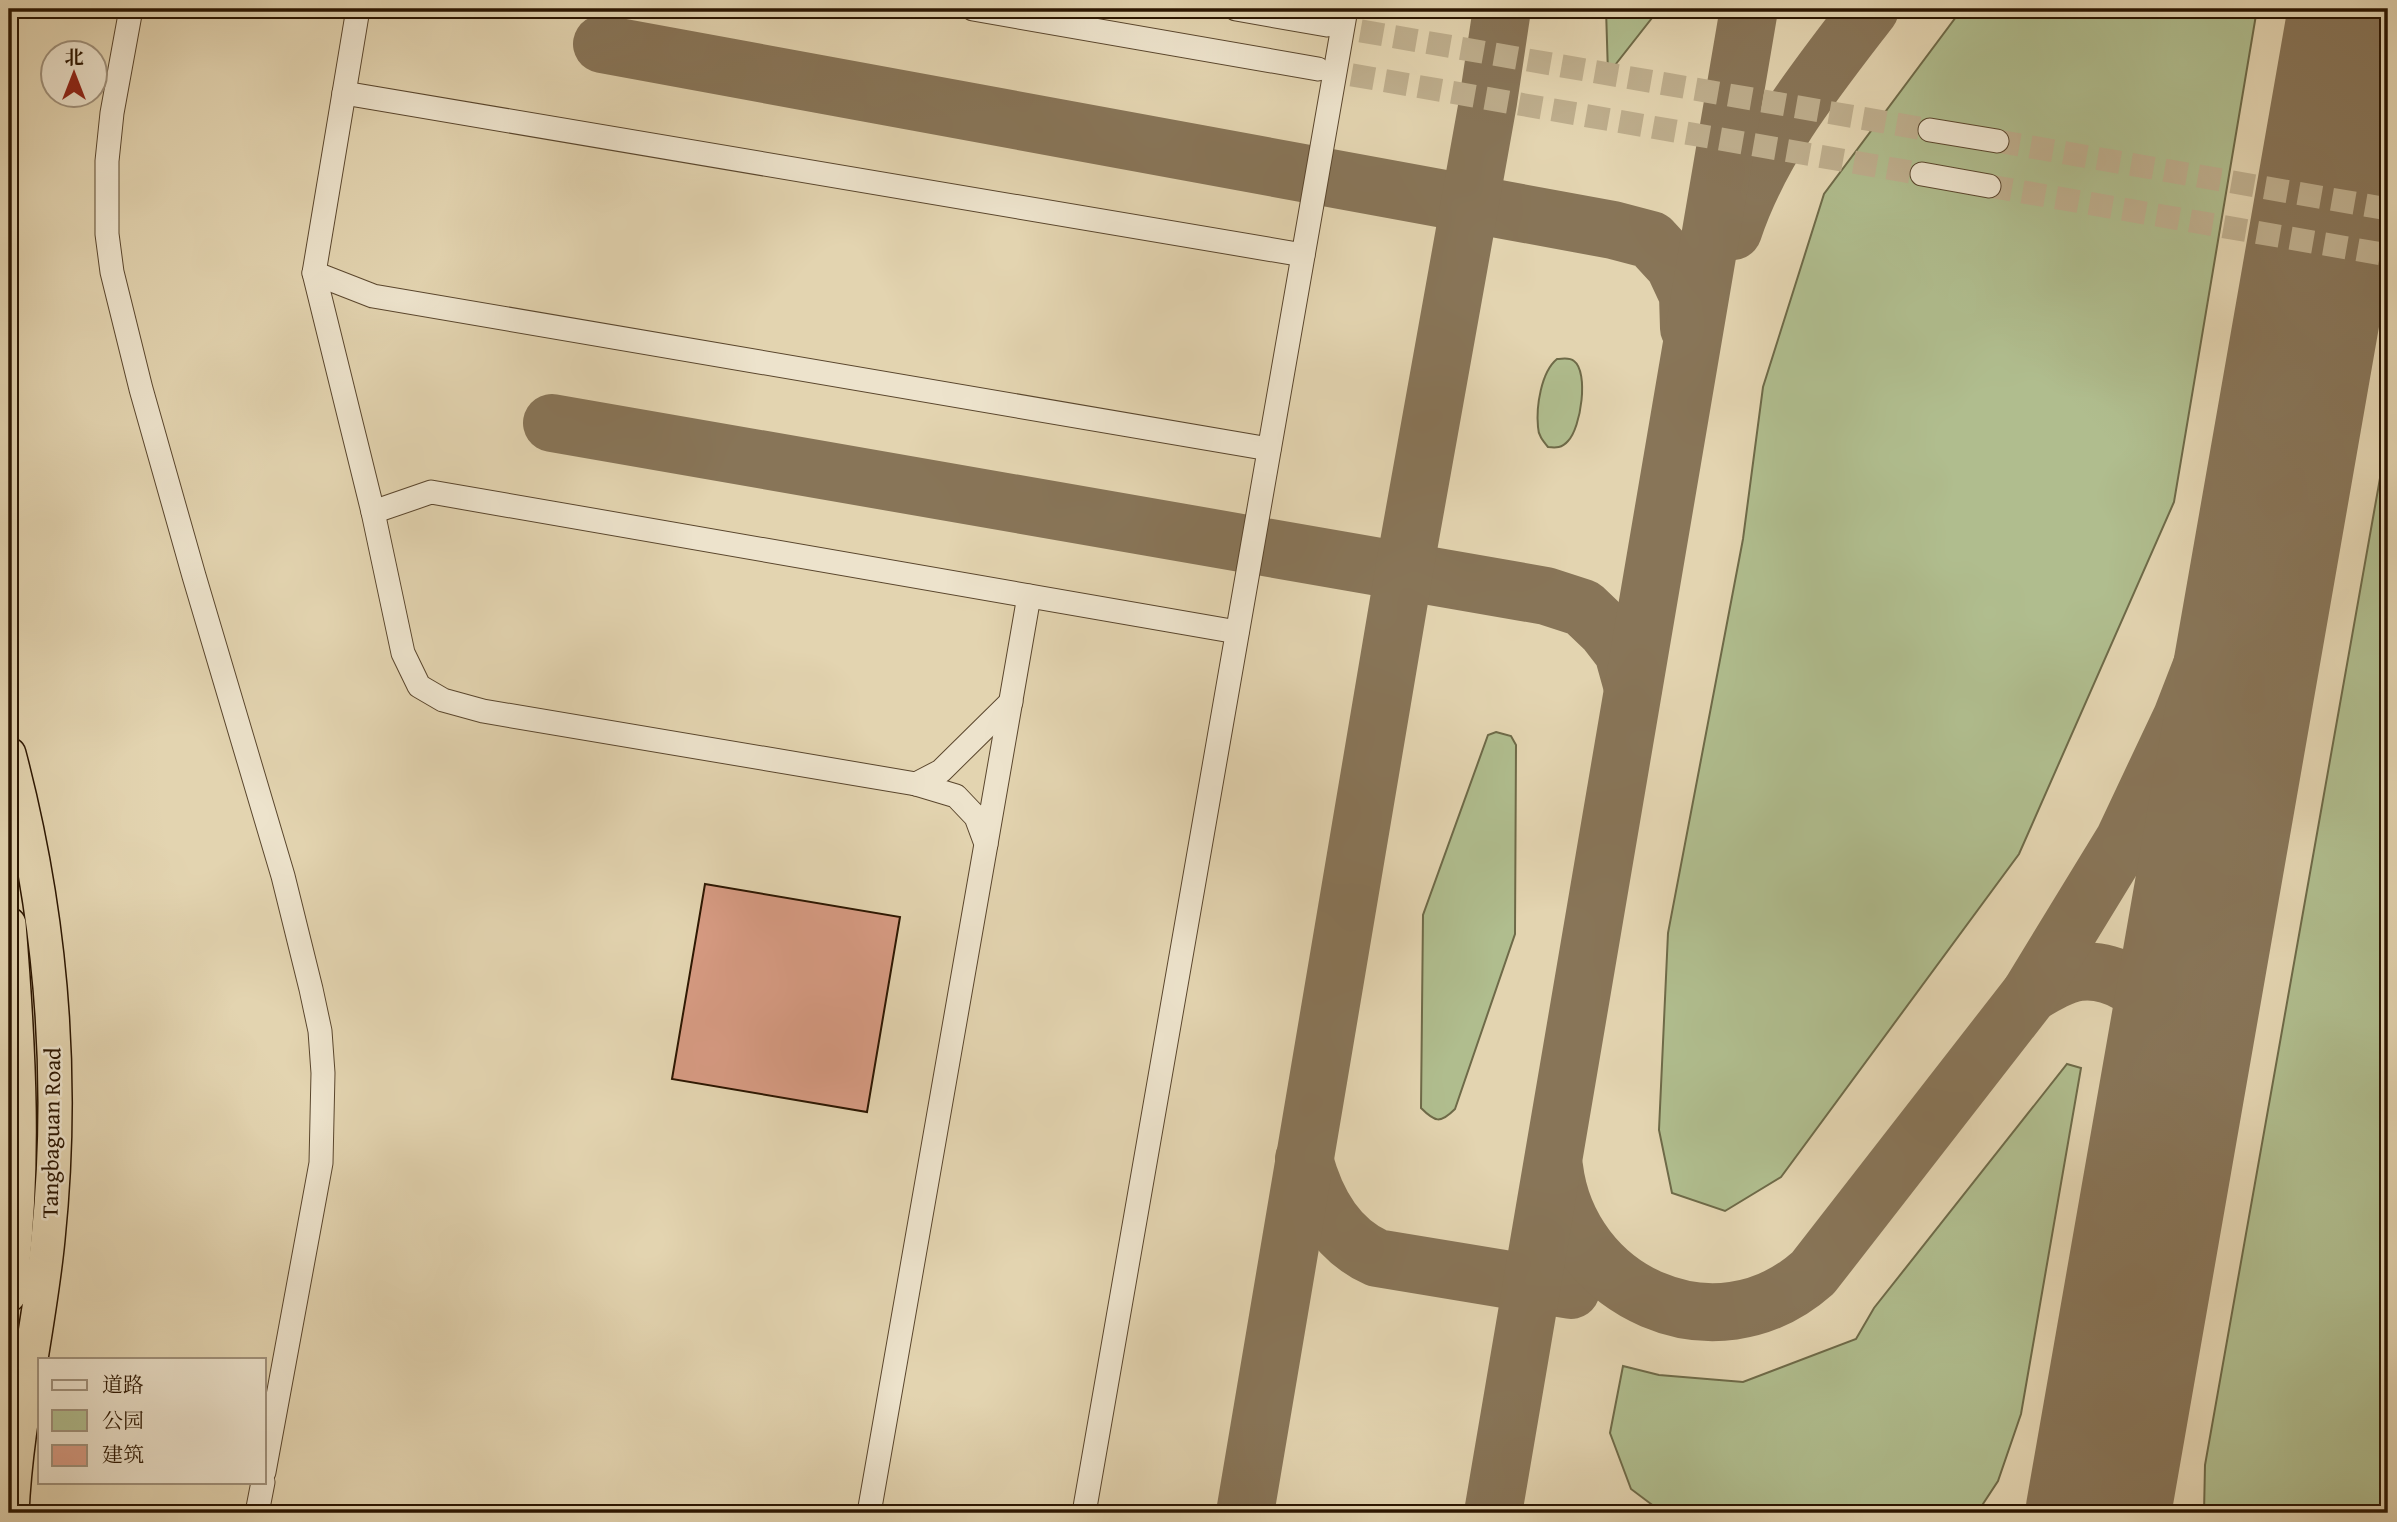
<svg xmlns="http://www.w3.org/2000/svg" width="2397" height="1522" font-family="'Gentium Book Plus','Noto Serif SC',serif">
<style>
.green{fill:#b0bd8e;stroke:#6e6a48;stroke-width:2}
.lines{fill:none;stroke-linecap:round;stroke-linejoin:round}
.taxiway{stroke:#887558;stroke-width:58}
.runway{stroke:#887558;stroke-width:145}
.building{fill:#d79b83;stroke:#2c1601;stroke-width:2}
.minor-tunnel{stroke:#beae8d;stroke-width:23;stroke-dasharray:23 11;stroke-linecap:butt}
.minor-casing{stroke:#5a462d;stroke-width:25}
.highway-casing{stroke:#2c1601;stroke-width:36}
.minor{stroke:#ede3cc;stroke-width:23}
.highway{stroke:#e3d4b0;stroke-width:33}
.labels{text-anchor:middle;stroke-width:5;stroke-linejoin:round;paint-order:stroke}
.street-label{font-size:23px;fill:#2c1601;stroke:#ede3cc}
</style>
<rect width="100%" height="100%" fill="#e3d4b0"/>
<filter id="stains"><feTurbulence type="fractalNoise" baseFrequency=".00286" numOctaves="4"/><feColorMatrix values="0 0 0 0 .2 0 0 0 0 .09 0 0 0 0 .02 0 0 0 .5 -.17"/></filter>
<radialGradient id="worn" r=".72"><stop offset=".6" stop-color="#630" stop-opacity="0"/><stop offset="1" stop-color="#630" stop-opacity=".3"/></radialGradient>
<g class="green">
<path d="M1606,9H1659L1608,74Z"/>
<path d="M1962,9H2257L2174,502L2019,854L1781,1177L1725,1211L1672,1193L1659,1130L1668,933L1743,539L1763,387L1824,194Z"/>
<path d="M1557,359C1563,359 1569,357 1574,361C1589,372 1581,428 1568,441C1562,448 1556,448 1548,447C1543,441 1538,435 1538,427C1536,407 1541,372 1557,359Z"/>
<path d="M2382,467L2388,487V1513H2204L2205,1465Z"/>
<path d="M1496,732L1511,736L1516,745L1515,934L1455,1109C1440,1124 1435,1122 1421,1108L1423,915L1488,735Z"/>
<path d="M2067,1064L2081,1068L2021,1414L1998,1481L1977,1513H1663L1631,1489L1610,1433L1623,1366L1659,1375L1743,1382L1856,1339L1874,1308Z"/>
</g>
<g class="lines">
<g class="taxiway">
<path d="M602,44L1613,230L1651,240L1674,265L1688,295L1689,328"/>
<path d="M1733,231C1761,147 1817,78 1870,9"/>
<path d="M552,423L1546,596L1583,608L1606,630L1623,652L1633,688"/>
<path d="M2030,994C2045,985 2061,975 2079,972C2112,968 2149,990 2162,1020C2168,1035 2171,1052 2175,1067"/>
<path d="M1304,1159C1315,1200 1336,1240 1377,1258L1571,1290"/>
<path d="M1554,1167C1569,1292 1715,1360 1813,1273L2030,994L2124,840L2182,717L2215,632L2244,571L2283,455"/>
<path d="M1245,1513L1404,571L1488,102L1502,9"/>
<path d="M1493,1513L1749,9"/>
<path d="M2096,1513L2099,1507"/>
</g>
<path class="runway" d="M2098,1513L2361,9"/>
</g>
<path class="building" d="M705,884L900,917L867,1112L672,1079Z"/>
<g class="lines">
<g class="minor-tunnel">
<path d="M1327,25L1930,130"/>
<path d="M1318,69L1922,174"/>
<path d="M1997,141L2388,209"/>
<path d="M1989,186L2388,255"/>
</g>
<defs>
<g id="minor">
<path d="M131,9L112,113L107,161V234L112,272L141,389L194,576L283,876L311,989L320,1031L323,1073L321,1163L264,1472"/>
<path d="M358,9L314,273L373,512L403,653L419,686L443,700L483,711L916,784L956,796L976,817L986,844L869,1513"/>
<path d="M973,9L1318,69"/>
<path d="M1236,9L1327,25"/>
<path d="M344,93L1303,255"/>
<path d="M1930,130L1997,141"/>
<path d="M1922,174L1989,186"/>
<path d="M314,273L373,296L1269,449"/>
<path d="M373,512L431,492L1237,632"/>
<path d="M916,784L941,771L1011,702"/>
<path d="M986,844L1029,596"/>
<path d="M257,1513L263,1482"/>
<path d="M1084,1513L1346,9"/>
</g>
<g id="highway">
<path d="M9,754C51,913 65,1075 48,1239C39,1331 16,1421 12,1513"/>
<path d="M9,924C19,1048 26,1171 9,1295"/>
</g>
</defs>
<use href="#minor" class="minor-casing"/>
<use href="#highway" class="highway-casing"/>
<use href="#minor" class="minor"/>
<use href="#highway" class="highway"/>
</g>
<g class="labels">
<g class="street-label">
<text transform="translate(51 1133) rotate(-89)" y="8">Tangbaguan Road</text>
</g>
</g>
<rect width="2397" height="1522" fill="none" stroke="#e3d4b0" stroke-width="35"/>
<rect x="10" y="10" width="2376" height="1501" fill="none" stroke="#2c1601" stroke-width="3.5"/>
<rect x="18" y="18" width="2362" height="1487" fill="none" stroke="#2c1601" stroke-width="2"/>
<rect x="38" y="1358" width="228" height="126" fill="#ede3cc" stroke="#a0917b" stroke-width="2"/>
<rect x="52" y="1380" width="35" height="10" fill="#ede3cc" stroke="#a0917b" stroke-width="2"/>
<text x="102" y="1392" font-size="21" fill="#2c1601">道路</text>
<rect x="52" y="1410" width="35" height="21" fill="#b0bd8e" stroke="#a0917b" stroke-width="2"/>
<text x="102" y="1428" font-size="21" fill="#2c1601">公园</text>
<rect x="52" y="1445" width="35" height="21" fill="#d79b83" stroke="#a0917b" stroke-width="2"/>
<text x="102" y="1462" font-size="21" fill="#2c1601">建筑</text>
<g transform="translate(74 74)"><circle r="33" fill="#ede3cc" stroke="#a0917b" stroke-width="2"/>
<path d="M0-5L12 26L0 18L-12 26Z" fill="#8f2418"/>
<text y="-10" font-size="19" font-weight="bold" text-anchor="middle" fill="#2c1601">北</text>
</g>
<rect width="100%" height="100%" filter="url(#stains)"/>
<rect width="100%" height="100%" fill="url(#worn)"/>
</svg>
